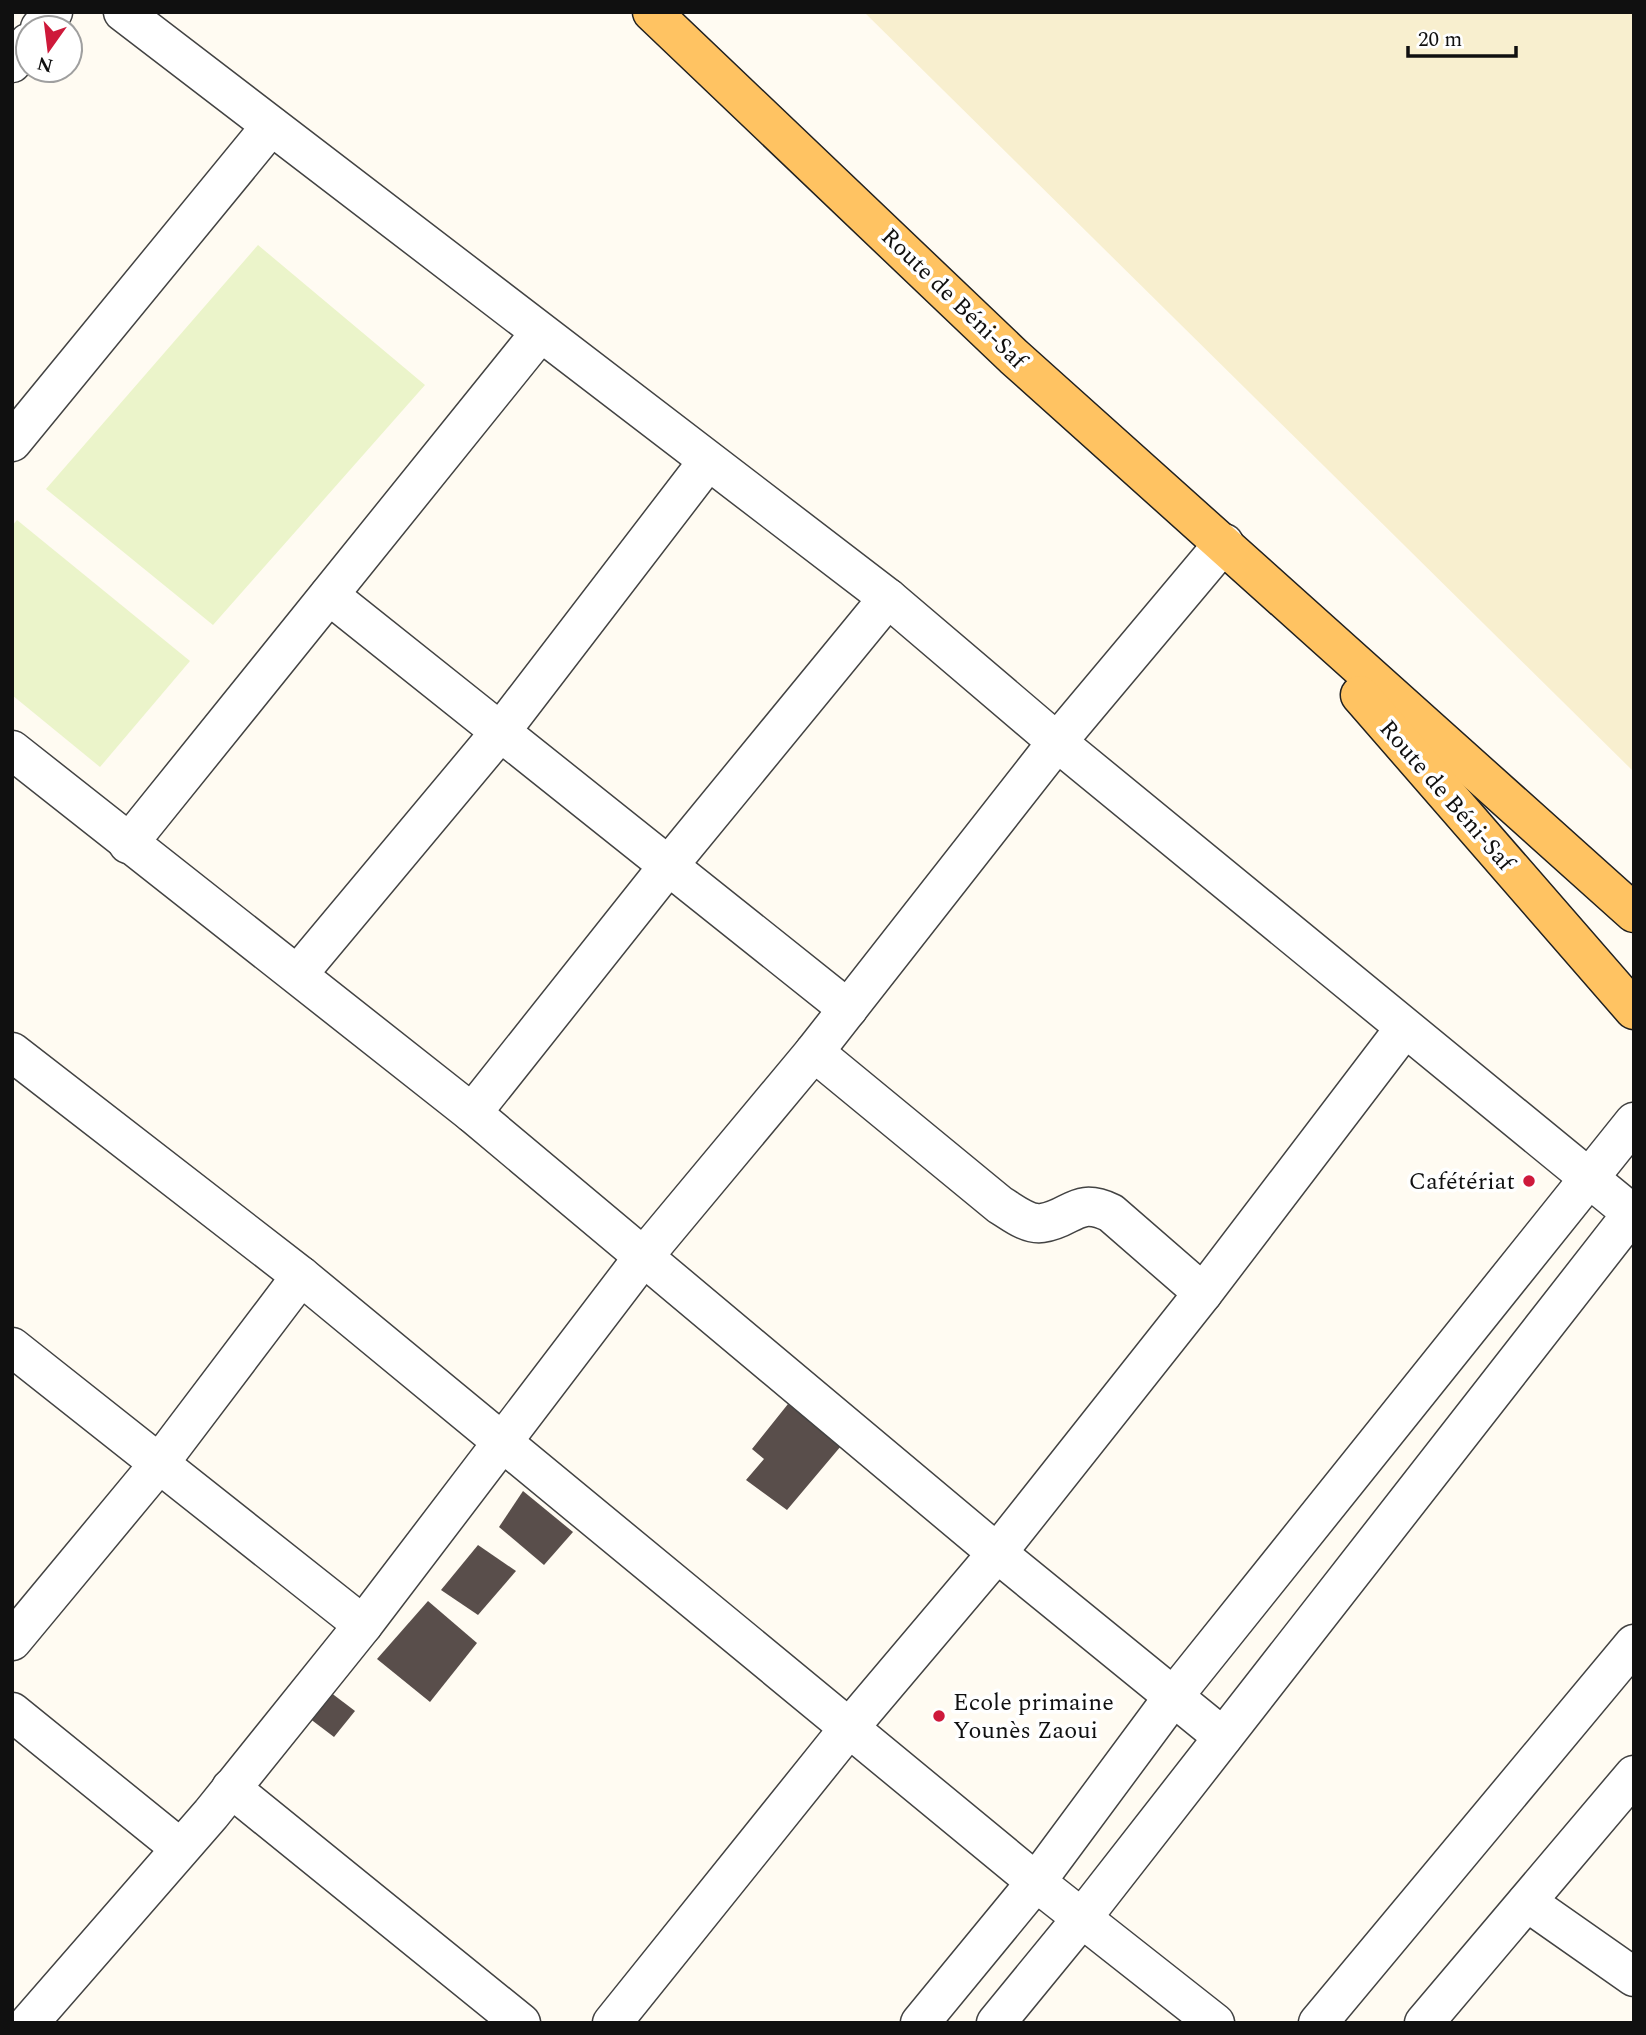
<svg xmlns="http://www.w3.org/2000/svg" width="1646" height="2035" font-family="Spectral,serif">
<style>
.farmland{fill:#f8efcf}
.pitch{fill:#ebf4ca}
.building{fill:#594e4b}
.lines{fill:none;stroke-linecap:round;stroke-linejoin:round}
.minor-casing{stroke:#434343;stroke-width:41}
.major-casing{stroke:#212121;stroke-width:41}
.minor{stroke:#fff;stroke-width:38}
.major{stroke:#ffc362;stroke-width:38}
.poi-dot{fill:#ce193a;stroke:#fff;stroke-width:2.5}
.labels{text-anchor:middle;stroke-width:7;stroke-linejoin:round;paint-order:stroke}
.street-label{font-size:24px;fill:#101010;stroke:#fff}
.poi-label{font-size:24px;fill:#101010;stroke:#fff;text-anchor:end}
</style>
<rect width="100%" height="100%" fill="#fffbf2"/>
<path class="farmland" d="M864,12H1634V772Z"/>
<g class="pitch">
<path d="M258,245L425,385L213,625L46,489Z"/>
<path d="M17,520L190,661L100,767L12,695V526Z"/>
</g>
<g class="building">
<path d="M788,1404L841,1446L787,1510L746,1480L764,1459L752,1449Z"/>
<path d="M523,1491L573,1532L544,1565L499,1527Z"/>
<path d="M478,1545L516,1571L478,1615L441,1590Z"/>
<path d="M428,1601L477,1643L430,1702L377,1659Z"/>
<path d="M330,1692L355,1711L334,1737L309,1718Z"/>
</g>
<g class="lines">
<defs>
<g id="minor">
<path d="M123,12L888,598L1057,742L1634,1215"/>
<path d="M40,28L53,12"/>
<path d="M12,63L28,43"/>
<path d="M12,442L271,126"/>
<path d="M329,595L848,1009"/>
<path d="M12,750L472,1113L997,1553L1223,1737"/>
<path d="M128,844L540,333"/>
<path d="M298,974L501,731L708,461"/>
<path d="M12,1052L301,1276L1036,1882L1215,2023"/>
<path d="M814,1052L1000,1205C1012,1212 1027,1225 1042,1223C1072,1219 1076,1196 1111,1213L1203,1293"/>
<path d="M472,1113L669,865L888,598"/>
<path d="M12,1347L363,1625"/>
<path d="M12,1641L158,1465L301,1276"/>
<path d="M12,1712L180,1848"/>
<path d="M231,1788L521,2023"/>
<path d="M1527,1902L1634,1977"/>
<path d="M29,2023L211,1814L363,1625L644,1256L814,1052L1057,742L1224,543"/>
<path d="M612,2023L849,1728L997,1553L1203,1293L1404,1029"/>
<path d="M920,2023L1036,1882L1173,1697L1634,1122"/>
<path d="M996,2023L1082,1918L1634,1211"/>
<path d="M1318,2023L1634,1644"/>
<path d="M1424,2023L1634,1775"/>
</g>
<g id="major">
<path d="M652,12L1014,357L1634,913"/>
<path d="M1360,695L1634,1010"/>
</g>
</defs>
<use href="#minor" class="minor-casing"/>
<use href="#major" class="major-casing"/>
<use href="#minor" class="minor"/>
<use href="#major" class="major"/>
</g>
<g class="poi-dot">
<circle cx="1529" cy="1181" r="7"/>
<circle cx="939" cy="1716" r="7"/>
</g>
<g class="labels">
<g class="street-label">
<text transform="translate(954 298) rotate(44)" y="8">Route de Béni-Saf</text>
<text transform="translate(1447 795) rotate(49)" y="8">Route de Béni-Saf</text>
</g>
<g class="poi-label">
<text x="1515" y="1189">Cafétériat</text>
<text x="953" y="1710" text-anchor="start">Ecole primaine<tspan x="953" dy="28">Younès Zaoui</tspan></text>
</g>
</g>
<rect width="1646" height="2035" fill="none" stroke="#101010" stroke-width="28"/>
<g transform="translate(49 49) rotate(194)"><circle r="33" fill="#ffffff" stroke="#9f9f9f" stroke-width="2"/>
<path d="M0-5L12 26L0 18L-12 26Z" fill="#ce193a"/>
<text y="-10" font-size="19" font-weight="bold" text-anchor="middle" fill="#101010">N</text>
</g>
<path d="M1408 46v10h108v-10" fill="none" stroke="#101010" stroke-width="3.5"/>
<text x="1418" y="46" font-size="21" fill="#101010" stroke="#ffffff" stroke-width="5" paint-order="stroke">20 m</text>
</svg>
